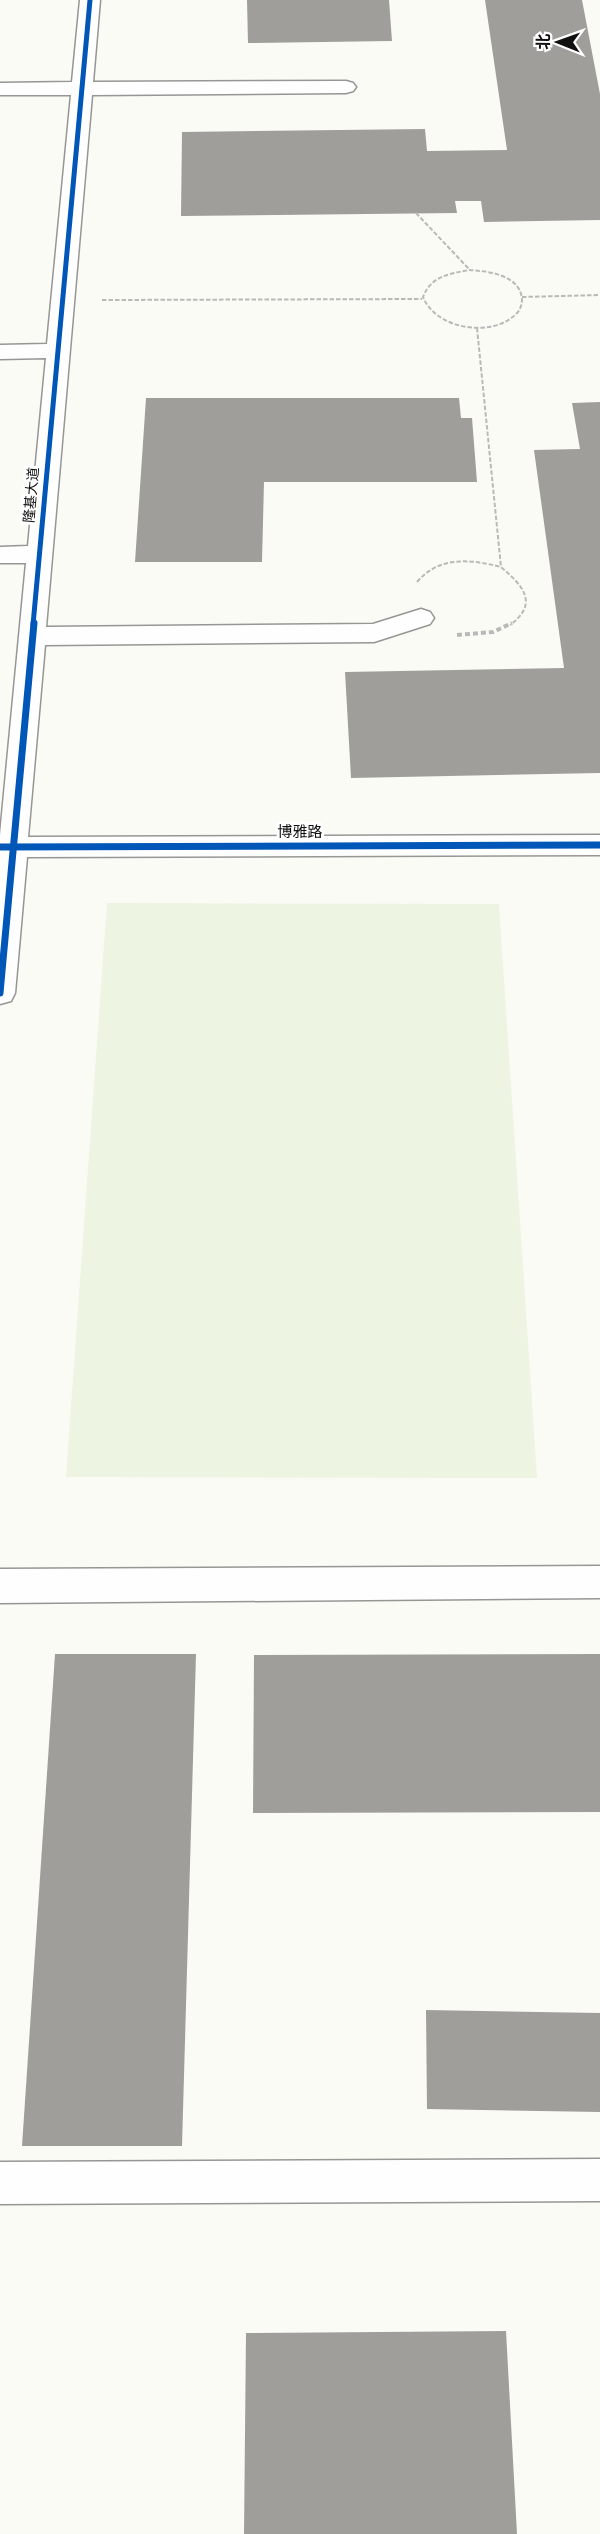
<svg xmlns="http://www.w3.org/2000/svg" width="600" height="2534" font-family="'Crimson Pro','Noto Sans SC',serif">
<style>
.pitch{fill:#edf4e1}
.building{fill:#9f9e9b}
.lines{fill:none;stroke-linecap:round;stroke-linejoin:round}
.minor-casing{stroke:#969694;stroke-width:3}
.path-far1{stroke:#b9b9b8;stroke-width:2;stroke-dasharray:4.5 2;stroke-linecap:butt}
.path{stroke:#b9b9b8;stroke-width:4;stroke-dasharray:5 3;stroke-linecap:butt}
.minor{fill:#fefefe;fill-rule:evenodd}
.cycleway-far1-casing{stroke:#fff;stroke-width:8}
.cycleway-casing{stroke:#fff;stroke-width:10}
.cycleway-far1{stroke:#0057b8;stroke-width:5}
.cycleway{stroke:#0057b8;stroke-width:7}
.labels{text-anchor:middle;stroke-width:6;stroke-linejoin:round;paint-order:stroke}
.far-street-label{font-size:14px;fill:#101010;stroke:#fff}
.street-label{font-size:15px;fill:#101010;stroke:#fff}
</style>
<rect width="100%" height="100%" fill="#fbfbf6"/>
<path class="pitch" d="M107,903L499,904L537,1478L66,1477Z"/>
<g class="building">
<path d="M247,0H389L392,41L248,43Z"/>
<path d="M485,0H582L600,94V220L484,222L481,201H455L457,213L181,216L182,132L425,129L427,151L507,150Z"/>
<path d="M146,398H459L461,418H472L477,482H264L262,562H135Z"/>
<path d="M600,402V773L351,778L345,672L564,668L534,450L580,449L572,403Z"/>
<path d="M55,1654H196L182,2146H22Z"/>
<path d="M600,1654V1812L253,1813L254,1655Z"/>
<path d="M426,2010L600,2013V2112L427,2109Z"/>
<path d="M506,2331L517,2534H244L246,2333Z"/>
</g>
<g class="lines">
<defs>
<g id="minor">
<path d="M80,0H100L93,82L346,81L353,83L356,87L353,91L346,93L92,95L46,627L373,624L421,609L430,612L434,618L430,624L374,642L45,645L28,837L600,835V855L27,857L15,993L11,1001L0,1004V835L26,563H0V547L28,546L46,358L0,359V345L47,344L71,95H0V83L72,82Z"/>
<path d="M600,1566V1598L0,1603V1569Z"/>
<path d="M600,2159V2201L0,2204V2162Z"/>
</g>
</defs>
<use href="#minor" class="minor-casing"/>
<g class="path-far1">
<path d="M416,213L469,269"/>
<path d="M469,270C488,271 520,275 522,299C522,305 520,311 515,315C490,338 436,329 423,297C431,276 449,274 469,270Z"/>
<path d="M522,297L600,295"/>
<path d="M102,300L422,299"/>
<path d="M477,328L501,567C522,585 540,603 510,625"/>
<path d="M417,582C439,556 470,559 501,567"/>
</g>
<path class="path" d="M457,635L493,632L512,623"/>
<use href="#minor" class="minor"/>
<defs>
<path id="cycleway-far1" d="M33,625L90,0"/>
<g id="cycleway">
<path d="M0,847L600,845"/>
<path d="M0,993L34,623"/>
</g>
</defs>
<use href="#cycleway-far1" class="cycleway-far1-casing"/>
<use href="#cycleway" class="cycleway-casing"/>
<use href="#cycleway-far1" class="cycleway-far1"/>
<use href="#cycleway" class="cycleway"/>
</g>
<g class="labels">
<g class="far-street-label">
<text transform="translate(31 495) rotate(-85)" y="5">隆基大道</text>
</g>
<g class="street-label">
<text x="300" y="837">博雅路</text>
</g>
</g>
<g transform="translate(558 42) rotate(271)" stroke="#ffffff" stroke-width="4.5" paint-order="stroke">
<path d="M0-4.5L10 22L0 15L-10 22Z" fill="#101010"/>
<text y="-9" font-size="16" font-weight="bold" text-anchor="middle" fill="#101010">北</text>
</g>
</svg>
